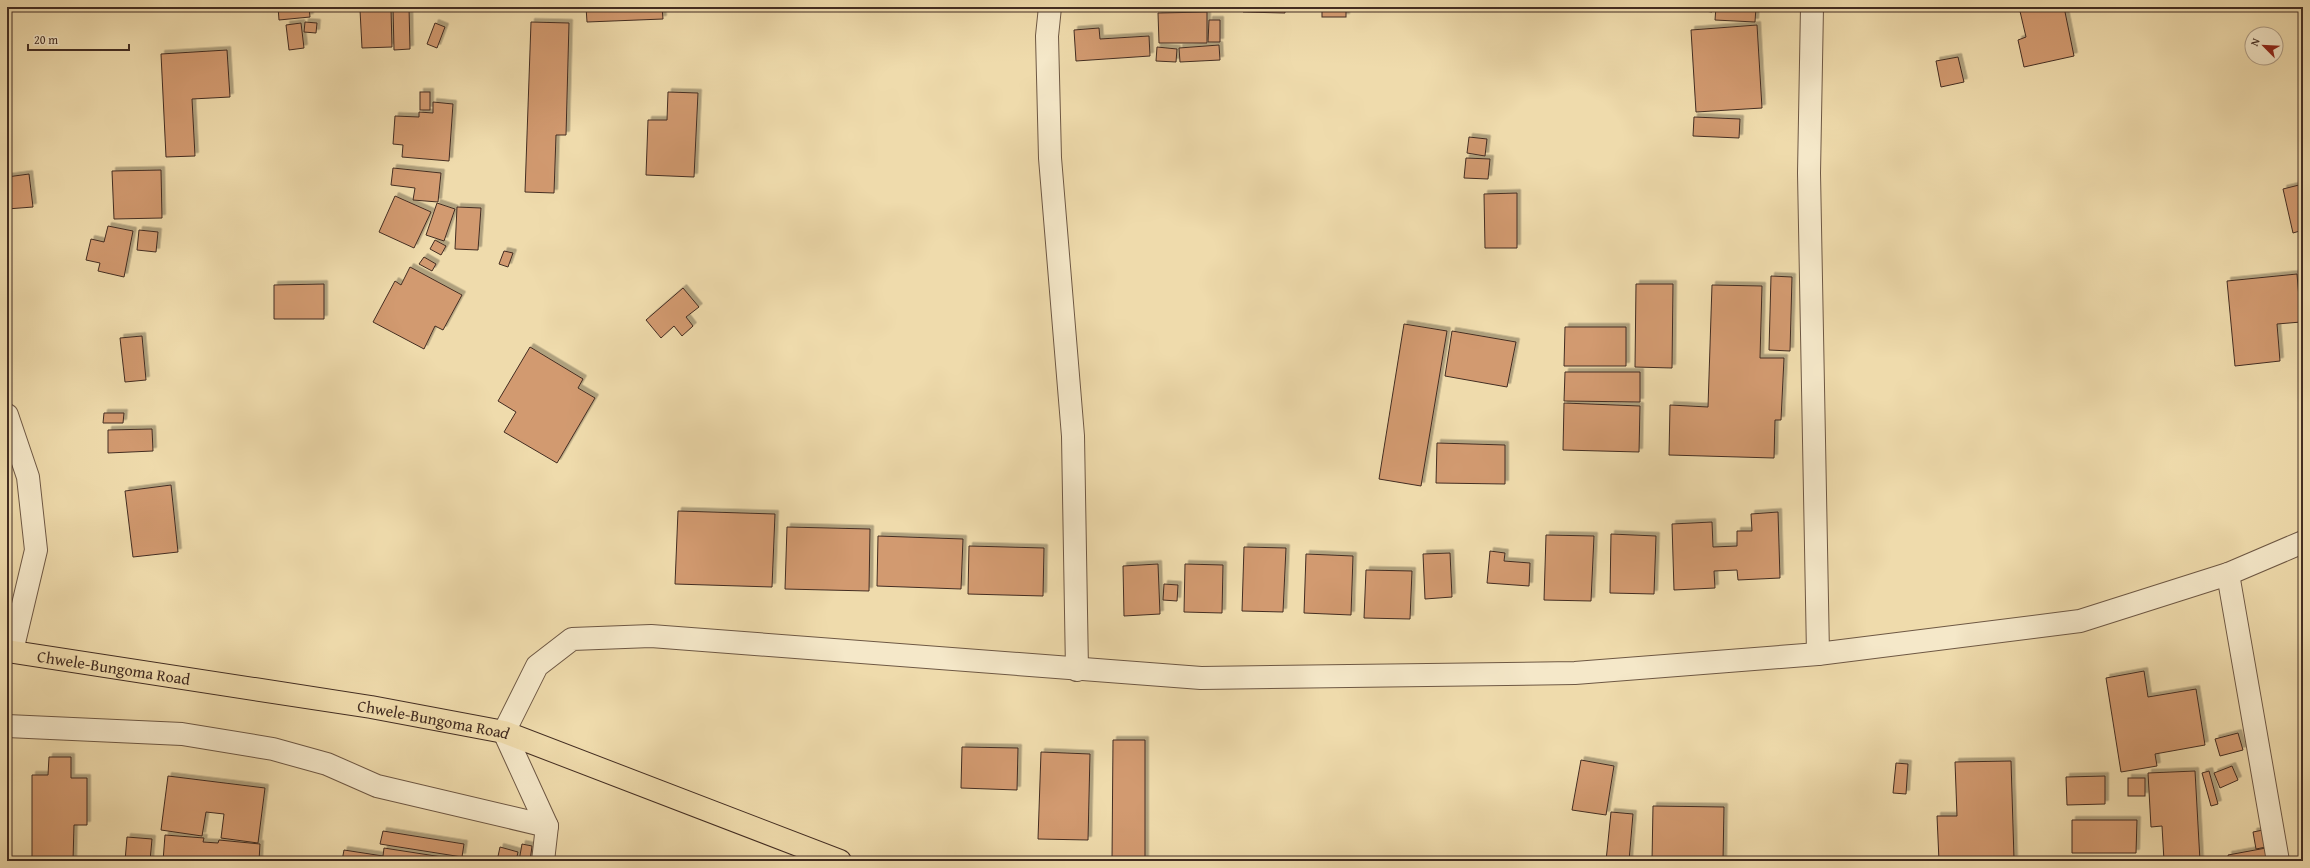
<svg xmlns="http://www.w3.org/2000/svg" width="2310" height="868" font-family="'Gentium Book Plus',serif">
<style>
.building{fill:#d29a70;stroke:#432d22;filter:url(#shadow)}
.lines{fill:none;stroke-linecap:round;stroke-linejoin:round}
.minor-casing{stroke:#6e5844;stroke-width:24}
.primary-casing{stroke:#432d22;stroke-width:24}
.minor{stroke:#f5e8c9;stroke-width:22}
.primary{stroke:#efdbac;stroke-width:22}
.labels{text-anchor:middle;stroke-width:4;stroke-linejoin:round;paint-order:stroke}
.street-label{font-size:16px;fill:#432d22;stroke:#f5e8c9}
</style>
<defs>
<filter id="shadow"><feDropShadow dx="3.5" dy="-3.5" stdDeviation="0" flood-color="#0004"/></filter>
</defs>
<rect width="100%" height="100%" fill="#efdbac"/>
<filter id="stains"><feTurbulence type="fractalNoise" baseFrequency=".005" numOctaves="4"/><feColorMatrix values="0 0 0 0 .2 0 0 0 0 .09 0 0 0 0 .02 0 0 0 .5 -.17"/></filter>
<radialGradient id="worn" r=".72"><stop offset=".6" stop-color="#630" stop-opacity="0"/><stop offset="1" stop-color="#630" stop-opacity=".3"/></radialGradient>
<g class="building">
<path d="M278,7H309L310,17L279,20Z"/>
<path d="M393,7H409L410,49L394,50Z"/>
<path d="M586,7H662L663,19L587,22Z"/>
<path d="M1243,7H1285V13L1243,12Z"/>
<rect x="1322" y="7" width="24" height="10"/>
<path d="M1697,7H1713L1712,12L1697,10Z"/>
<path d="M1716,7H1756L1755,22L1715,20Z"/>
<path d="M2019,7H2064L2074,56L2024,67L2018,40L2026,37Z"/>
<path d="M391,9L392,47L362,48L360,10Z"/>
<path d="M1207,12V43H1159L1158,13Z"/>
<path d="M1209,20H1220V42H1208Z"/>
<path d="M305,22L317,23L316,33L304,32Z"/>
<path d="M531,22L569,23L566,135H556L554,193L525,192Z"/>
<path d="M301,23L304,48L289,50L286,25Z"/>
<path d="M435,23L445,27L437,48L427,44Z"/>
<path d="M1757,25L1762,108L1696,112L1691,30Z"/>
<path d="M1099,28L1100,39L1149,36L1150,56L1076,61L1074,30Z"/>
<path d="M1219,45L1220,60L1180,62L1179,48Z"/>
<path d="M1157,47L1177,49L1176,62L1156,61Z"/>
<path d="M227,50L230,97L192,99L195,156L166,157L161,54Z"/>
<path d="M1958,57L1964,82L1941,87L1936,61Z"/>
<rect x="420" y="92" width="10" height="18"/>
<path d="M668,92L698,93L694,177L646,175L648,120H667Z"/>
<path d="M433,102L453,104L449,161L402,157L403,145L393,144L395,116L419,117V112L433,113Z"/>
<path d="M1694,117L1740,119L1739,138L1693,136Z"/>
<path d="M1469,137L1487,139L1485,156L1467,153Z"/>
<path d="M1466,158L1490,159L1488,179L1464,178Z"/>
<path d="M393,168L441,173L438,202L413,200L415,188L391,185Z"/>
<path d="M161,170L162,218L114,219L112,171Z"/>
<path d="M29,174L33,207L7,209V177Z"/>
<path d="M2303,184V230L2293,233L2283,189Z"/>
<path d="M1517,193V248H1485L1484,194Z"/>
<path d="M395,196L431,212L414,248L379,232Z"/>
<path d="M437,203L455,209L444,241L426,235Z"/>
<path d="M457,207L481,208L478,250L455,249Z"/>
<path d="M108,226L133,231L124,277L98,271L100,263L86,260L91,239L104,242Z"/>
<path d="M139,230L158,232L156,252L137,250Z"/>
<path d="M435,240L446,246L441,255L430,249Z"/>
<path d="M504,251L513,253L508,267L499,264Z"/>
<path d="M424,257L436,264L432,271L419,264Z"/>
<path d="M410,267L462,295L443,330L435,326L424,349L373,322L395,281L401,285Z"/>
<path d="M2297,274L2301,322L2277,324L2280,361L2235,366L2227,281Z"/>
<path d="M1771,276L1792,277L1790,351L1769,350Z"/>
<path d="M324,284V319H274V285Z"/>
<path d="M1636,284H1673L1672,368L1635,367Z"/>
<path d="M1712,285L1762,286L1760,358H1784L1781,420H1775L1774,458L1669,455L1670,405L1708,407Z"/>
<path d="M683,288L699,307L686,317L693,326L682,336L674,326L661,338L646,320Z"/>
<path d="M1404,324L1447,331L1421,486L1379,479Z"/>
<path d="M1565,327H1626V366H1564Z"/>
<path d="M1452,331L1516,342L1507,387L1445,376Z"/>
<path d="M142,336L146,380L125,382L120,338Z"/>
<path d="M530,347L583,379L578,388L595,398L557,463L504,432L516,412L498,401Z"/>
<path d="M1565,372H1640V402L1564,401Z"/>
<path d="M1564,403L1640,406L1639,452L1563,450Z"/>
<path d="M104,413H124L123,423H103Z"/>
<path d="M152,429L153,451L108,453V430Z"/>
<path d="M1437,443L1505,445V484L1436,483Z"/>
<path d="M171,485L178,552L133,557L125,491Z"/>
<path d="M678,511L775,514L772,587L675,584Z"/>
<path d="M1778,512L1780,578L1738,580L1737,570L1714,571L1715,588L1674,590L1672,524L1712,522L1713,547L1737,546V531H1752L1751,514Z"/>
<path d="M787,527L870,529L869,591L785,589Z"/>
<path d="M1611,534L1656,536L1654,594L1610,593Z"/>
<path d="M1546,535L1594,536L1591,601L1544,600Z"/>
<path d="M878,536L963,539L961,589L877,586Z"/>
<path d="M969,546L1044,548L1043,596L968,594Z"/>
<path d="M1244,547L1286,548L1283,612L1242,611Z"/>
<path d="M1490,551L1505,553L1504,561L1530,563L1529,586L1487,583Z"/>
<path d="M1450,553L1452,597L1425,599L1423,554Z"/>
<path d="M1306,554L1353,556L1351,615L1304,613Z"/>
<path d="M1158,564L1160,614L1124,616L1123,566Z"/>
<path d="M1185,564L1223,565L1222,613L1184,612Z"/>
<path d="M1366,570L1412,571L1410,619L1364,618Z"/>
<path d="M1164,584L1178,585L1177,601L1163,600Z"/>
<path d="M2144,671L2148,697L2196,689L2205,745L2155,754L2157,766L2121,772L2106,678Z"/>
<path d="M2238,733L2243,750L2220,756L2215,739Z"/>
<path d="M1113,740H1145V861H1112Z"/>
<path d="M962,747L1018,748L1017,790L961,788Z"/>
<path d="M1041,752L1090,754L1088,840L1038,839Z"/>
<path d="M49,757H71V778H87V825H74L73,861H32V775H48Z"/>
<path d="M1581,760L1614,766L1606,815L1572,810Z"/>
<path d="M2011,761L2014,859L1939,861L1937,816H1957L1955,762Z"/>
<path d="M1896,763L1908,764L1906,794L1893,793Z"/>
<path d="M2232,766L2238,780L2220,788L2214,773Z"/>
<path d="M2195,771L2200,861H2164L2162,826L2151,827L2148,773Z"/>
<path d="M2209,771L2218,804L2211,806L2202,773Z"/>
<path d="M168,776L265,788L258,843L221,838L224,814L206,812L202,836L161,830Z"/>
<path d="M2105,776V804L2067,805L2066,777Z"/>
<rect x="2128" y="778" width="17" height="18"/>
<path d="M1653,806L1724,807L1723,861H1652Z"/>
<path d="M1611,812L1633,814L1629,861H1606Z"/>
<path d="M2072,820H2137L2136,853H2072Z"/>
<path d="M2268,829L2271,846L2256,849L2253,832Z"/>
<path d="M383,831L464,844L462,857L380,844Z"/>
<path d="M165,835L204,838L203,842L218,843L219,840L260,844L259,861H163Z"/>
<path d="M127,837L152,839L150,861H125Z"/>
<path d="M522,844L532,846L530,861H519Z"/>
<path d="M500,847L518,852L516,861H497Z"/>
<path d="M384,848L468,861H342L344,850L383,856Z"/>
<path d="M2266,848L2269,861H2229L2228,855Z"/>
</g>
<g class="lines">
<defs>
<g id="minor">
<path d="M1050,7L1047,36L1050,158L1073,436L1077,670"/>
<path d="M1812,7L1809,173L1818,654"/>
<path d="M7,415L28,477L36,550L12,651"/>
<path d="M2228,574L2278,861"/>
<path d="M7,726L182,734L273,749L327,764L377,786L547,826"/>
<path d="M543,861L547,826L504,732L537,666L572,639L651,636L1201,678L1575,673L1818,654L2080,621L2228,574L2303,542"/>
</g>
<g id="primary">
<path id="s1" d="M7,651L371,707L504,732L840,861"/>
</g>
</defs>
<use href="#minor" class="minor-casing"/>
<use href="#primary" class="primary-casing"/>
<use href="#minor" class="minor"/>
<use href="#primary" class="primary"/>
</g>
<g class="labels">
<g class="street-label">
<text dy="6" stroke="none"><textPath href="#s1" startOffset="108">Chwele-Bungoma Road</textPath></text>
<text dy="6" stroke="none"><textPath href="#s1" startOffset="432">Chwele-Bungoma Road</textPath></text>
</g>
</g>
<rect width="2310" height="868" fill="none" stroke="#efdbac" stroke-width="24"/>
<rect x="8" y="8" width="2294" height="852" fill="none" stroke="#432d22" stroke-width="2"/>
<rect x="12" y="12" width="2286" height="844" fill="none" stroke="#432d22"/>
<g transform="translate(2264 46) rotate(294)"><circle r="19" fill="#f5e8c9" stroke="#ae9d86"/>
<path d="M0-3L7 15L0 10L-7 15Z" fill="#8f2418"/>
<text y="-6" font-size="11" font-weight="bold" text-anchor="middle" fill="#432d22">N</text>
</g>
<path d="M28 44v6h101v-6" fill="none" stroke="#432d22" stroke-width="2"/>
<text x="34" y="44" font-size="12" fill="#432d22" stroke="#f5e8c9" stroke-width="3" paint-order="stroke">20 m</text>
<rect width="100%" height="100%" filter="url(#stains)"/>
<rect width="100%" height="100%" fill="url(#worn)"/>
</svg>
